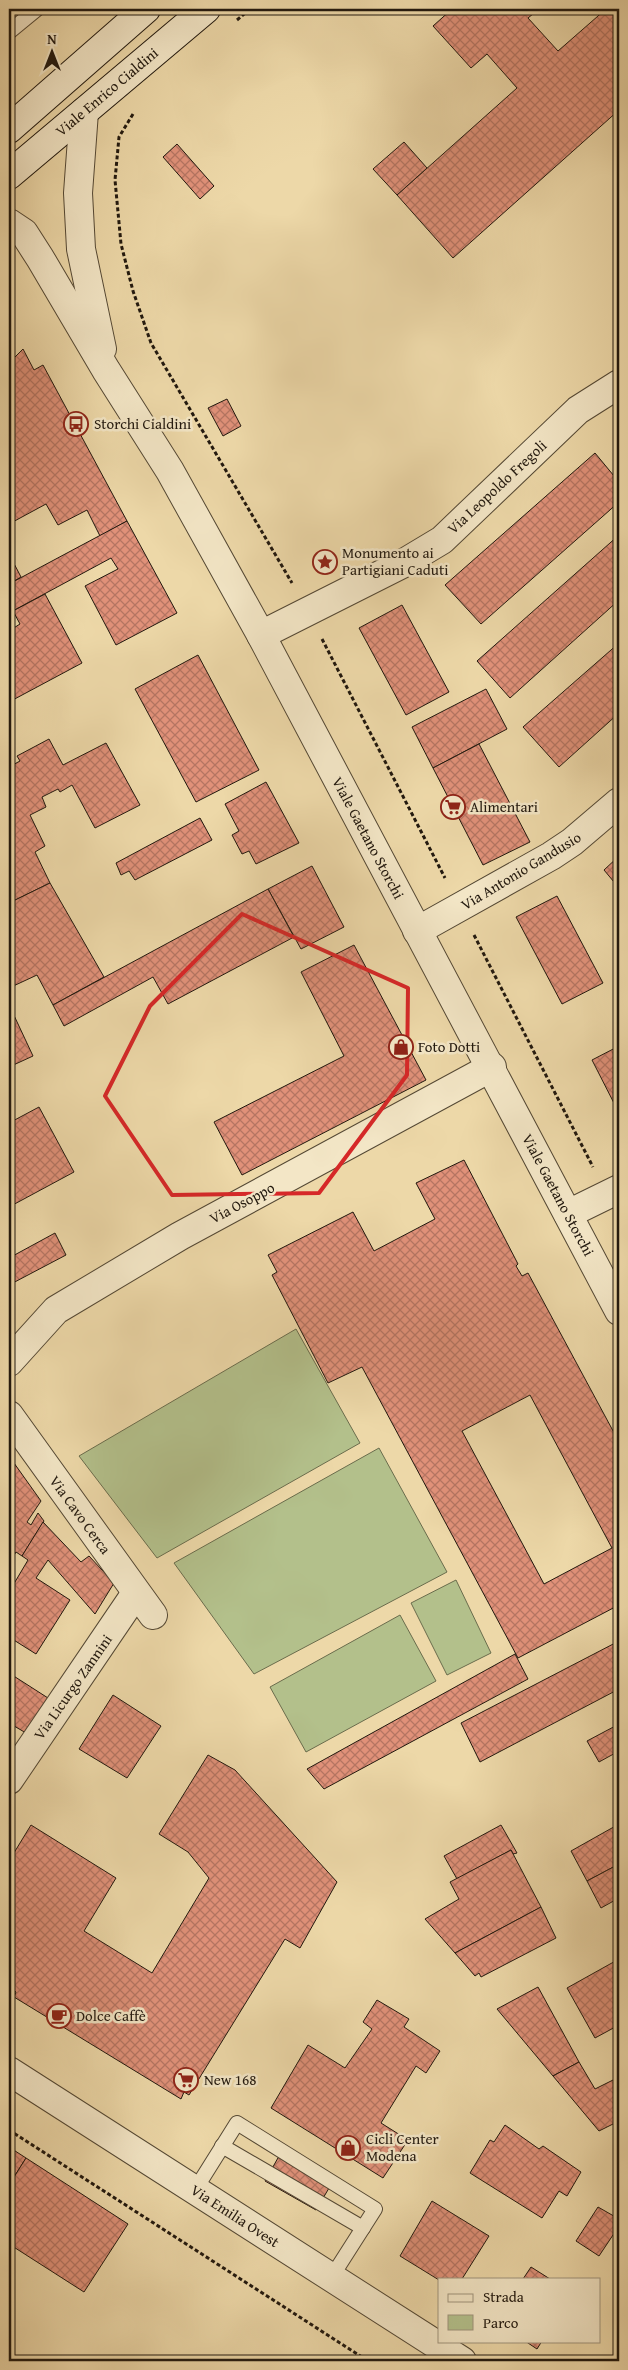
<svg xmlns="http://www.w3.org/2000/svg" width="628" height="2370" font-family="'Gentium Book Plus',serif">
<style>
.park{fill:#b3c08b;stroke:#6a6c4c}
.building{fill:url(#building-cross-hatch);stroke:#21180e;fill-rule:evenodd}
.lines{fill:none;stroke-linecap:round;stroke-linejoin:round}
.service-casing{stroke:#544834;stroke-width:16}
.minor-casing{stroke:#544834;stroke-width:30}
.tertiary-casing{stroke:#544834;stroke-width:30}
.secondary-casing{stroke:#21180e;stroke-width:30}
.path{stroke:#21180e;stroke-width:3;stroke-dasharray:4 2.5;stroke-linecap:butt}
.service{stroke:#f3e6c6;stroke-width:14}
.minor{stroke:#f3e6c6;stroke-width:28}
.tertiary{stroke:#f3e6c6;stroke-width:28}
.secondary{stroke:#f3e6c6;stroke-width:28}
.marked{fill:none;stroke:#d62828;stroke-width:4;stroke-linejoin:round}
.labels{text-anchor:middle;stroke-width:5;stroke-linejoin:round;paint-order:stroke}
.street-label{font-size:15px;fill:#21180e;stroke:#f3e6c6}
.poi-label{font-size:15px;fill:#21180e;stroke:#f3e6c6;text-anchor:start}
</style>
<defs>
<pattern id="building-cross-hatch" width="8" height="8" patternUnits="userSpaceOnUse" patternTransform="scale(1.25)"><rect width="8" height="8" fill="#e09179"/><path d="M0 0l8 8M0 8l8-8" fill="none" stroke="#b57562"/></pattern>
</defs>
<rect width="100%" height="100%" fill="#edd8a8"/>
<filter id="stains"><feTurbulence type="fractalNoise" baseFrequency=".004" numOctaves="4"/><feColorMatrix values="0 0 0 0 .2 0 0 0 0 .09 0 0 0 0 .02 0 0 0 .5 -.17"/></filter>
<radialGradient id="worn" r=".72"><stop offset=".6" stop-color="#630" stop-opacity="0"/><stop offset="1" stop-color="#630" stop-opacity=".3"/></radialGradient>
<g class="park">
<path d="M296,1329L360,1443L157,1558L79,1456Z"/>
<path d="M379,1448L447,1572L254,1674L174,1563Z"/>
<path d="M456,1580L491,1653L447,1675L411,1603Z"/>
<path d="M400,1615L436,1681L306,1752L270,1687Z"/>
</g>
<g class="building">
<path d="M452,9H539L528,18L558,51L606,9H619V110L453,258L397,195L517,88L487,54L471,68L433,26Z"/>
<path d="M404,142L427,168L397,195L373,169Z"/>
<path d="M177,144L214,186L200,199L163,157Z"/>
<path d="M23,349L34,370L43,365L127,521L100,536L87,510L58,525L46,504L9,524V359L11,361Z"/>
<path d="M227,399L241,426L223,436L208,408Z"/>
<path d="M595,453L619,482V502L481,624L445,585Z"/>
<path d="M127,521L177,613L116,645L85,586L118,569L111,558L9,613V584Z"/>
<path d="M619,535V600L510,698L477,661Z"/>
<path d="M9,554L21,577L9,584Z"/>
<path d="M45,594L82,663L9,702V631L20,624L13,611Z"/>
<path d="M402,605L449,692L406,715L359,628Z"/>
<path d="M619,643V713L559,767L523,727Z"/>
<path d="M198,655L259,770L196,802L135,689Z"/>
<path d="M486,689L507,729L433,768L412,727Z"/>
<path d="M49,739L63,765L106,743L140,805L95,828L72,785L60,792L58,789L42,797L46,807L30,815L45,846L35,852L50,883L9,903V825L12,824L9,818V767L20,761L17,756Z"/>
<path d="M479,744L530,842L483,865L433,768Z"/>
<path d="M266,782L299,843L256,864L249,851L242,854L232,835L239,831L225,804Z"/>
<path d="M200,818L212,840L135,880L129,871L121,875L116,863Z"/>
<path d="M619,856V888L604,870Z"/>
<path d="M312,866L344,927L301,949L268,889Z"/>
<path d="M50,883L104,977L53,1005L37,975L9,988V903Z"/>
<path d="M268,889L294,937L168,1004L153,977L64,1026L53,1005Z"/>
<path d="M557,896L603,983L562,1004L516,917Z"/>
<path d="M354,945L426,1080L242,1175L214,1122L344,1056L301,972Z"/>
<path d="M11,1009L33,1056L9,1067V1010Z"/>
<path d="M619,1046V1113L592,1060Z"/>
<path d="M39,1107L74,1172L9,1207V1123Z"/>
<path d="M464,1160L518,1264L516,1266L522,1276L528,1273L619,1442V1605L518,1658L362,1367L328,1383L272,1275L277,1272L268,1255L353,1212L374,1251L435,1219L416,1183ZM530,1395L612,1548L544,1584L462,1431Z"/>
<path d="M55,1233L66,1255L9,1285V1258Z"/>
<path d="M9,1456L41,1501L27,1522L31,1525L38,1513L44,1521L22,1556L16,1552L9,1564Z"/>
<path d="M43,1522L81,1562L89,1556L114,1583L95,1614L48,1560L36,1578L70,1600L36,1654L9,1637V1592L28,1560L22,1556Z"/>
<path d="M619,1641V1689L480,1762L461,1723Z"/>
<path d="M515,1654L528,1679L324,1789L307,1769Z"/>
<path d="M9,1673L48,1698L26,1733L9,1723Z"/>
<path d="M113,1695L161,1726L127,1778L79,1749Z"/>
<path d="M619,1724V1751L599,1762L587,1741Z"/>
<path d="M208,1755L235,1770L337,1882L300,1948L285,1939L189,2095L184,2092L181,2099L14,1997L16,1992L9,1987V1861L31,1825L116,1878L84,1931L152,1973L209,1878L188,1852L159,1834Z"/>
<path d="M619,1824V1864L587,1881L571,1851Z"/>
<path d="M501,1825L517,1853L513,1854L511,1850L457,1879L444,1856Z"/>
<path d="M511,1850L541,1907L455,1953L425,1919L459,1899L450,1882Z"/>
<path d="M619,1864V1898L601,1908L587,1881Z"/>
<path d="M541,1907L556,1938L481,1977L479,1973L475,1976L455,1953Z"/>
<path d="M619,1959V2025L595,2038L567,1988Z"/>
<path d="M538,1987L579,2062L553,2076L497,2009Z"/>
<path d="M377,2000L409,2019L404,2027L440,2051L426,2073L416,2066L381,2123L408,2140L383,2178L271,2108L308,2045L345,2068L372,2029L363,2022Z"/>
<path d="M579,2062L595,2089L619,2077V2121L599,2131L553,2076Z"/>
<path d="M505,2125L539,2149L543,2146L581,2172L567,2196L559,2191L542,2218L470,2173L490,2140L494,2142Z"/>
<path d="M9,2147L26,2158L9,2185Z"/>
<path d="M283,2149L335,2178L316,2210L265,2181Z"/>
<path d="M26,2158L128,2224L84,2292L9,2244V2185Z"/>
<path d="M432,2201L489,2236L462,2279L439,2280L400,2256Z"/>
<path d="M598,2207L619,2219V2226L599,2256L576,2241Z"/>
<path d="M531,2267L550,2279H523Z"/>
<path d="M525,2341H542L537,2349Z"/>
</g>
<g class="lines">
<defs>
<g id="service">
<path d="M9,32L37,9"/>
<path d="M222,2146L363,2228"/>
<path d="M195,2190L237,2123L375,2209L331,2278"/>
</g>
<g id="minor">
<path d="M261,635L402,564L442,540L578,410L619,384"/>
<path d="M417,931L551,856L572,842L619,802"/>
<path d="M568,1214L619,1189"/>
<path d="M9,1362L56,1310L180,1236L492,1067"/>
<path d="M9,1415L153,1615"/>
<path d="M9,1780L136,1593"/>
</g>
<g id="tertiary">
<path d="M84,112L78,193L81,249L102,349"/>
<path d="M9,223L24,233L40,258L106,370L170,471L261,635L619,1311"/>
<path d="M9,2071L462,2361"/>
</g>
<g id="secondary">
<path d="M9,129L146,9"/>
<path d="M9,175L206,9"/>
</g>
</defs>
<use href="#service" class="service-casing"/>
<use href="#minor" class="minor-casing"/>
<use href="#tertiary" class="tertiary-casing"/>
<use href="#secondary" class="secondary-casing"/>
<g class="path">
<path d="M237,20L250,9"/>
<path d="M133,114L119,137L115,180L121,244L133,291L151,343L292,583"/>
<path d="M322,639L445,878"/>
<path d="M474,935L593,1167"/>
<path d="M9,2130L368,2361"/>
</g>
<use href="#service" class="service"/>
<use href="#minor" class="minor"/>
<use href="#tertiary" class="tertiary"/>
<use href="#secondary" class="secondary"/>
</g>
<path class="marked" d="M242,914L408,988L407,1075L319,1193L172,1195L105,1096L150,1006Z"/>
<defs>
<symbol id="bus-ring" viewBox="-11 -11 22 22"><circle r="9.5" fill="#f3e6c6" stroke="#8f2418" stroke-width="1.5"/><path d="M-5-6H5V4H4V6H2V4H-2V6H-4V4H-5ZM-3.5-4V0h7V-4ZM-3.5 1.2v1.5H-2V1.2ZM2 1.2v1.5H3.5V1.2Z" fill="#8f2418"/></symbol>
<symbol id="sight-ring" viewBox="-11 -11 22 22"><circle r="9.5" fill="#f3e6c6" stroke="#8f2418" stroke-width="1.5"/><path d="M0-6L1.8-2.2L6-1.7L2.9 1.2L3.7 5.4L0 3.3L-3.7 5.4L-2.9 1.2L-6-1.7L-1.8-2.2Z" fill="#8f2418"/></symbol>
<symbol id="supermarket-ring" viewBox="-11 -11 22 22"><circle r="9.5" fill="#f3e6c6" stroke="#8f2418" stroke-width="1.5"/><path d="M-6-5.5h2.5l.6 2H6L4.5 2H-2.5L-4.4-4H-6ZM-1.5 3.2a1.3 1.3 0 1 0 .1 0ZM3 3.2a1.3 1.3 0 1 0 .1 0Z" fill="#8f2418"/></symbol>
<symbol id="shop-ring" viewBox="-11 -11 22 22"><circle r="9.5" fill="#f3e6c6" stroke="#8f2418" stroke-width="1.5"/><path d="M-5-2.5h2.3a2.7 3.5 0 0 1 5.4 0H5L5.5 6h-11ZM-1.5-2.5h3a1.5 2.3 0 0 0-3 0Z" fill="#8f2418"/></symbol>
<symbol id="cafe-ring" viewBox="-11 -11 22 22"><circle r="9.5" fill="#f3e6c6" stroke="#8f2418" stroke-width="1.5"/><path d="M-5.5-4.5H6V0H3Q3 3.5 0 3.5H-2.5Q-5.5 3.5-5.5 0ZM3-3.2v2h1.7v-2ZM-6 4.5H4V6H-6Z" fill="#8f2418"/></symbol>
</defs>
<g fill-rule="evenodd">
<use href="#bus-ring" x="62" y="410" width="28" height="28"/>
<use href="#sight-ring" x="311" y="548" width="28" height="28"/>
<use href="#supermarket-ring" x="439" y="793" width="28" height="28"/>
<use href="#shop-ring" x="387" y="1033" width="28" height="28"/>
<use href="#cafe-ring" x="45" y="2002" width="28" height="28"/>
<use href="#supermarket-ring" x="172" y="2066" width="28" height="28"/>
<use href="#shop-ring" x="334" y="2134" width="28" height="28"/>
</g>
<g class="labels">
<g class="street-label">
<text transform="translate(107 92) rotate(-40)" y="5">Viale Enrico Cialdini</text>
<text transform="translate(497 487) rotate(-43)" y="5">Via Leopoldo Fregoli</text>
<text transform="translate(368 838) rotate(62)" y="5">Viale Gaetano Storchi</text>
<text transform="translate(521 871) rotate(-31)" y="5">Via Antonio Gandusio</text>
<text transform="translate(558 1195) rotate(62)" y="5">Viale Gaetano Storchi</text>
<text transform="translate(242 1203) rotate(-28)" y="5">Via Osoppo</text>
<text transform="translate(80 1515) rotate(54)" y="5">Via Cavo Cerca</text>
<text transform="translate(73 1687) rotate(-55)" y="5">Via Licurgo Zannini</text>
<text transform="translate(235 2216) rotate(33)" y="5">Via Emilia Ovest</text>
</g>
<g class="poi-label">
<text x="94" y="429">Storchi Cialdini</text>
<text x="342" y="558">Monumento ai<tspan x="342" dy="17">Partigiani Caduti</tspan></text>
<text x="470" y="812">Alimentari</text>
<text x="418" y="1052">Foto Dotti</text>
<text x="76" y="2021">Dolce Caffè</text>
<text x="204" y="2085">New 168</text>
<text x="366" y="2144">Cicli Center<tspan x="366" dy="17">Modena</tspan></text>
</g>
</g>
<rect width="628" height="2370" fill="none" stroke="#edd8a8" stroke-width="30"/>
<rect x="10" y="10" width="608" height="2350" fill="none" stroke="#21180e" stroke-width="2.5"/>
<rect x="15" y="15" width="598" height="2340" fill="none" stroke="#21180e"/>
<rect x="438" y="2278" width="162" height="65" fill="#f3e6c6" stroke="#9f947c"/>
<rect x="448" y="2294" width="25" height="8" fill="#f3e6c6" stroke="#9f947c"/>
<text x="483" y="2302" font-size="15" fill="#21180e">Strada</text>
<rect x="448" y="2315" width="25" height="15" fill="#b3c08b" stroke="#9f947c"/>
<text x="483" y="2328" font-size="15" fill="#21180e">Parco</text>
<g transform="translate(52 52)" stroke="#f3e6c6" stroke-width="4" paint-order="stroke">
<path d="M0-4L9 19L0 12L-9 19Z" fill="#21180e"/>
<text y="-8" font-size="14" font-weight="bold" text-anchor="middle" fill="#21180e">N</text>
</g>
<rect width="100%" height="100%" filter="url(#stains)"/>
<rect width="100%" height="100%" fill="url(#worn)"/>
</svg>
